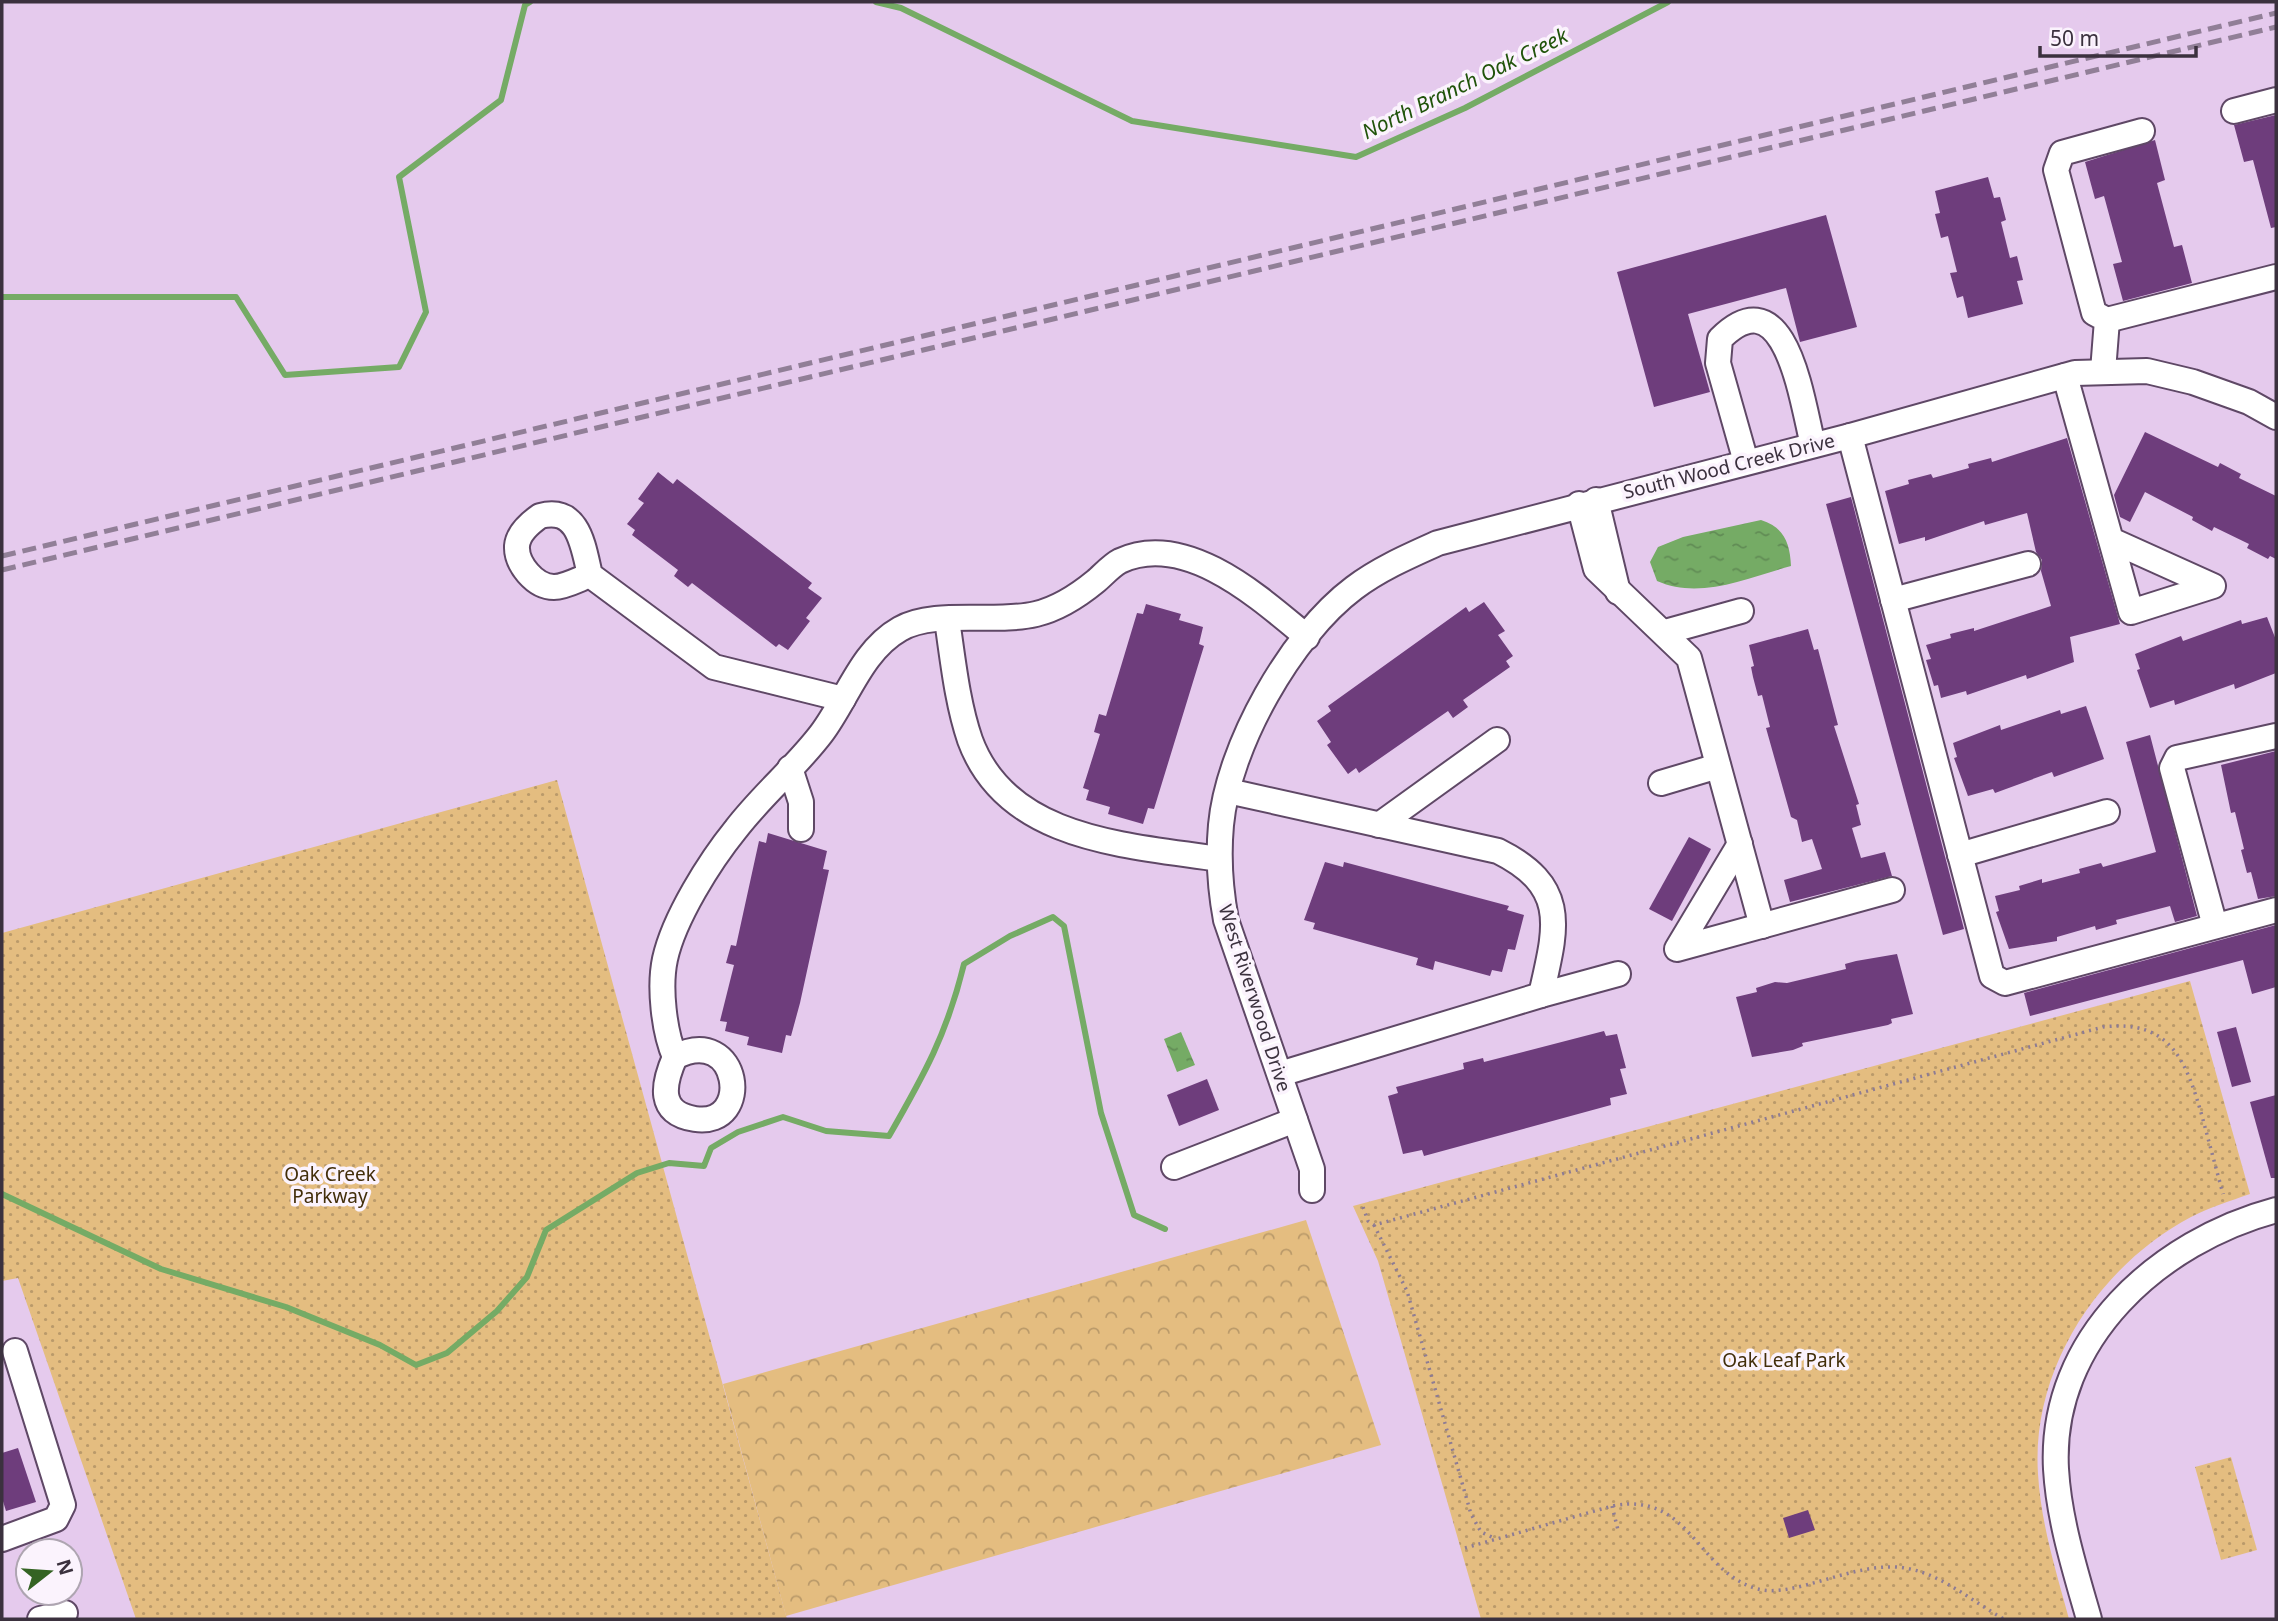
<svg xmlns="http://www.w3.org/2000/svg" width="2278" height="1621" font-family="'Noto Sans',sans-serif">
<style>
.forest{fill:url(#forest-crowns)}
.park{fill:url(#park-dots)}
.water{fill:url(#water-ripples)}
.lines{fill:none;stroke-linecap:round;stroke-linejoin:round}
.stream{stroke:#75ab65;stroke-width:6}
.building{fill:#6e3d7c}
.minor-casing{stroke:#5f4866;stroke-width:28}
.path{stroke:#8e7c93;stroke-width:3.5;stroke-dasharray:2 5;stroke-linecap:butt}
.minor{stroke:#fff;stroke-width:24}
.rail{stroke:#917f97;stroke-width:5;stroke-dasharray:14 7;stroke-linecap:butt}
.labels{text-anchor:middle;stroke-width:7;stroke-linejoin:round;paint-order:stroke}
.street-label{font-size:19px;fill:#3b313e;stroke:#fbf3fd}
.park-label{font-size:19px;fill:#422e0a;stroke:#fbf3fd}
.water-label{font-size:21px;font-style:italic;fill:#21540b;stroke:#fbf3fd}
</style>
<defs>
<pattern id="forest-crowns" width="20" height="18" patternUnits="userSpaceOnUse" patternTransform="scale(1.75)"><rect width="20" height="18" fill="#e4bd80"/><path d="M2 6a3 3 0 1 1 6 0M12 15a3 3 0 1 1 6 0" fill="none" stroke="#ba9a6a"/></pattern>
<pattern id="park-dots" width="8" height="8" patternUnits="userSpaceOnUse" patternTransform="scale(1.75)"><rect width="8" height="8" fill="#e4bd80"/><path d="M2 2h.1M6 6h.1" fill="none" stroke="#ba9a6a" stroke-width="1.8" stroke-linecap="round"/></pattern>
<pattern id="water-ripples" width="26" height="14" patternUnits="userSpaceOnUse" patternTransform="scale(1.75)"><rect width="26" height="14" fill="#75ab65"/><path d="M2 4q2-2 4 0t4 0M15 11q2-2 4 0t4 0" fill="none" stroke="#618c55"/></pattern>
</defs>
<rect width="100%" height="100%" fill="#e5caed"/>
<path class="forest" d="M1306,1220L1381,1445L786,1616L723,1384Z"/>
<g class="park">
<path d="M557,780L787,1619H136L18,1278L2,1281V933Z"/>
<path d="M2190,981L2250,1194C2230,1201 2210,1207 2191,1217C2099,1266 2031,1368 2038,1474C2041,1524 2056,1571 2069,1619H1481L1378,1261L1353,1206Z"/>
<path d="M2231,1457L2257,1550L2221,1560L2195,1467Z"/>
</g>
<g class="water">
<path d="M1761,520C1784,527 1790,543 1791,566C1747,578 1700,600 1657,581L1650,562L1658,547L1683,537Z"/>
<path d="M1181,1032L1195,1065L1177,1072L1164,1039Z"/>
</g>
<g class="lines">
<g class="stream">
<path d="M876,2L901,8L1132,121L1356,157L1465,108L1668,2"/>
<path d="M2,297H236L285,375L399,367L426,312L399,177L501,100L525,5L530,2"/>
<path d="M2,1194L161,1269L286,1307L380,1345L416,1365L447,1353L497,1311L527,1277L546,1230L637,1173L669,1163L704,1166L711,1148L738,1132L783,1117L826,1131L889,1136C924,1075 947,1034 964,964L1010,936L1053,917L1064,926L1101,1113L1134,1215L1165,1229"/>
</g>
</g>
<g class="building">
<path d="M2276,115V227L2271,228L2253,160L2244,162L2234,125Z"/>
<path d="M2155,140L2165,180L2157,183L2174,247L2182,245L2192,283L2123,301L2113,264L2122,262L2104,196L2095,199L2085,162Z"/>
<path d="M1988,177L1994,198L2000,197L2006,220L2001,222L2010,258L2017,256L2023,280L2017,281L2023,304L1968,318L1963,296L1957,298L1950,273L1957,272L1948,236L1941,238L1935,214L1940,213L1935,191Z"/>
<path d="M1826,215L1857,327L1800,342L1786,288L1688,314L1710,392L1654,407L1617,272Z"/>
<path d="M2145,432L2218,467L2220,463L2241,474L2239,478L2276,496V559L2270,556L2268,559L2247,548L2249,544L2214,527L2212,531L2192,520L2193,517L2145,492L2130,522L2120,517L2114,495Z"/>
<path d="M2067,438L2120,624L2070,637L2074,662L2027,679L2026,675L1967,695L1966,691L1941,698L1938,685L1934,686L1926,660L1931,659L1926,645L1951,638L1950,634L1974,628V631L2051,606L2041,571L2042,560L2036,552L2027,513L1985,525L1984,521L1925,541V537L1899,544L1885,491L1909,484L1908,480L1931,474L1933,478L1969,468L1968,464L1991,458L1992,462Z"/>
<path d="M658,472L673,484L677,479L812,583L808,588L822,598L806,618L810,621L788,650L779,644L776,647L692,583L688,587L674,576L678,570L632,535L635,530L627,524L644,503L638,499Z"/>
<path d="M1851,497L1964,929L1943,935L1826,504Z"/>
<path d="M1484,602L1505,631L1498,635L1513,656L1506,661L1510,667L1463,700L1468,707L1453,718L1448,711L1359,773L1356,768L1348,774L1327,745L1331,742L1317,721L1331,711L1328,706L1466,607L1469,612Z"/>
<path d="M1146,604L1181,614L1179,620L1203,627L1199,644L1204,646L1154,809L1148,808L1143,824L1108,814L1110,807L1086,800L1089,790L1083,788L1100,734L1094,732L1099,714L1106,716L1137,613L1143,614Z"/>
<path d="M2267,617L2276,640V673L2235,689L2234,684L2175,705L2174,700L2150,708L2137,670L2140,669L2135,654L2181,636L2183,641L2241,620L2242,624Z"/>
<path d="M1808,629L1814,650L1818,649L1838,725L1834,726L1859,804L1856,805L1861,825L1852,828L1861,858L1885,852L1892,876L1790,902L1784,880L1822,869L1812,839L1802,842L1797,820L1791,817L1766,728L1770,727L1762,695L1758,696L1753,677L1751,667L1754,666L1749,645Z"/>
<path d="M2086,706L2104,759L2054,777L2052,772L1995,793L1993,789L1968,796L1954,758L1957,757L1953,743L2000,725L2001,730L2060,710L2061,714Z"/>
<path d="M2150,735L2197,916L2175,922L2170,906L2116,920L2117,924L2096,930L2095,926L2057,937V941L2009,949L1996,912L1999,911L1995,896L2020,890L2019,886L2042,879V883L2080,873L2079,869L2101,863L2103,867L2156,852L2126,742Z"/>
<path d="M2276,751V896L2258,899L2251,872L2247,873L2241,850L2244,849L2235,812L2231,813L2221,765Z"/>
<path d="M768,833L827,851L823,869L829,870L800,1003L791,1036L786,1035L782,1053L747,1045L749,1037L725,1031L727,1022L720,1021L734,965L726,963L731,945L736,946L759,841L766,843Z"/>
<path d="M1689,837L1711,849L1672,921L1649,909Z"/>
<path d="M1325,862L1343,867L1344,862L1509,906L1507,910L1524,915L1515,950L1508,949L1502,972L1492,970L1490,976L1435,961L1433,970L1416,965L1418,958L1313,929L1315,923L1304,920Z"/>
<path d="M2276,925V987L2252,994L2243,960L2030,1016L2024,993Z"/>
<path d="M1897,954L1913,1014L1891,1019L1892,1023L1888,1025L1802,1043L1803,1046L1793,1050L1752,1057L1736,997L1757,992L1756,988L1775,982L1787,983L1846,969L1845,964L1856,961Z"/>
<path d="M2236,1027L2251,1082L2232,1087L2217,1032Z"/>
<path d="M1604,1031L1606,1036L1617,1034L1626,1068L1620,1069L1627,1094L1610,1098L1611,1105L1424,1156L1422,1150L1403,1154L1388,1096L1398,1093L1396,1087L1464,1069L1463,1063L1483,1058L1484,1062Z"/>
<path d="M1207,1079L1219,1110L1179,1126L1167,1095Z"/>
<path d="M2276,1095V1178H2271L2250,1102Z"/>
<path d="M18,1448L36,1502L6,1511L2,1498V1453Z"/>
<path d="M1808,1510L1815,1530L1789,1538L1783,1518Z"/>
</g>
<g class="lines">
<defs>
<g id="minor">
<path d="M2234,111L2276,100"/>
<path d="M2107,320L2276,277"/>
<path d="M2103,371L2107,320L2094,313L2056,170L2062,153L2142,131"/>
<path d="M2065,376L2131,612L2213,586L2111,540"/>
<path d="M1850,436L1992,976L2005,983L2276,910"/>
<path d="M1746,462L1718,363L1720,339C1786,273 1802,402 1813,445"/>
<path d="M1596,500L1618,592"/>
<path d="M1579,504L1596,569L1689,658L1762,926"/>
<path d="M590,575C583,546 579,506 540,516C530,523 518,533 517,546C516,564 535,587 554,587C565,587 579,579 590,575L714,667L843,699"/>
<path d="M1893,600L2028,564"/>
<path d="M947,620C953,660 957,702 970,740C1007,841 1128,845 1219,859"/>
<path d="M1665,632L1741,611"/>
<path d="M790,768L801,802V829"/>
<path d="M1661,783L1718,766"/>
<path d="M1228,791L1498,851C1570,887 1556,928 1541,995L1280,1074"/>
<path d="M1379,825L1497,740"/>
<path d="M1740,844L1677,949L1892,890"/>
<path d="M1960,855L2107,812"/>
<path d="M2215,926L2172,768L2177,758L2276,736"/>
<path d="M1541,995L1618,974"/>
<path d="M675,1057C740,1023 754,1128 695,1119C657,1113 663,1084 675,1057C664,1032 659,987 665,959C674,918 710,861 736,829C762,795 795,768 821,734C847,700 861,651 900,629C934,609 995,624 1036,614C1057,609 1079,595 1096,581C1103,575 1112,565 1120,561C1186,530 1261,599 1307,637"/>
<path d="M1174,1167L1295,1120"/>
<path d="M1312,1190V1169L1226,920C1220,888 1218,858 1221,825C1228,747 1291,635 1354,588C1379,569 1409,556 1438,543L1850,436L2075,373L2147,371L2193,382L2249,402L2276,417"/>
<path d="M2,1539L56,1519L63,1505L15,1351"/>
<path d="M40,1619L65,1613"/>
<path d="M2089,1619C2075,1570 2059,1520 2056,1469C2049,1338 2160,1241 2276,1210"/>
</g>
</defs>
<use href="#minor" class="minor-casing"/>
<g class="path">
<path d="M1363,1207L1368,1221L1374,1225L2103,1027C2170,1019 2186,1060 2202,1116C2209,1142 2216,1168 2223,1194"/>
<path d="M1374,1225L1407,1291L1471,1514L1481,1532L1494,1538"/>
<path d="M1612,1506L1618,1530"/>
<path d="M1465,1548L1612,1506C1690,1490 1697,1573 1758,1589C1794,1599 1856,1560 1905,1568C1942,1574 1971,1601 2004,1619"/>
</g>
<use href="#minor" class="minor"/>
<g class="rail">
<path d="M2,556L2276,13"/>
<path d="M2,570L2276,27"/>
</g>
</g>
<g class="labels">
<g class="street-label">
<text transform="translate(1729 466) rotate(-14)" y="7">South Wood Creek Drive</text>
<text transform="translate(1255 998) rotate(72)" y="7">West Riverwood Drive</text>
</g>
<g class="park-label">
<text x="330" y="1181">Oak Creek<tspan x="330" dy="22">Parkway</tspan></text>
<text x="1784" y="1367">Oak Leaf Park</text>
</g>
<g class="water-label">
<text transform="translate(1465 84) rotate(-26)" y="7">North Branch Oak Creek</text>
</g>
</g>
<rect width="2278" height="1621" fill="none" stroke="#3b313e" stroke-width="7"/>
<g transform="translate(49 1572) rotate(73)"><circle r="33" fill="#fbf3fd" stroke="#aea5b1" stroke-width="2"/>
<path d="M0-5L12 26L0 18L-12 26Z" fill="#346323"/>
<text y="-10" font-size="19" font-weight="bold" text-anchor="middle" fill="#3b313e">N</text>
</g>
<path d="M2040 46v10h156v-10" fill="none" stroke="#3b313e" stroke-width="3.5"/>
<text x="2050" y="46" font-size="21" fill="#3b313e" stroke="#fbf3fd" stroke-width="5" paint-order="stroke">50 m</text>
</svg>
